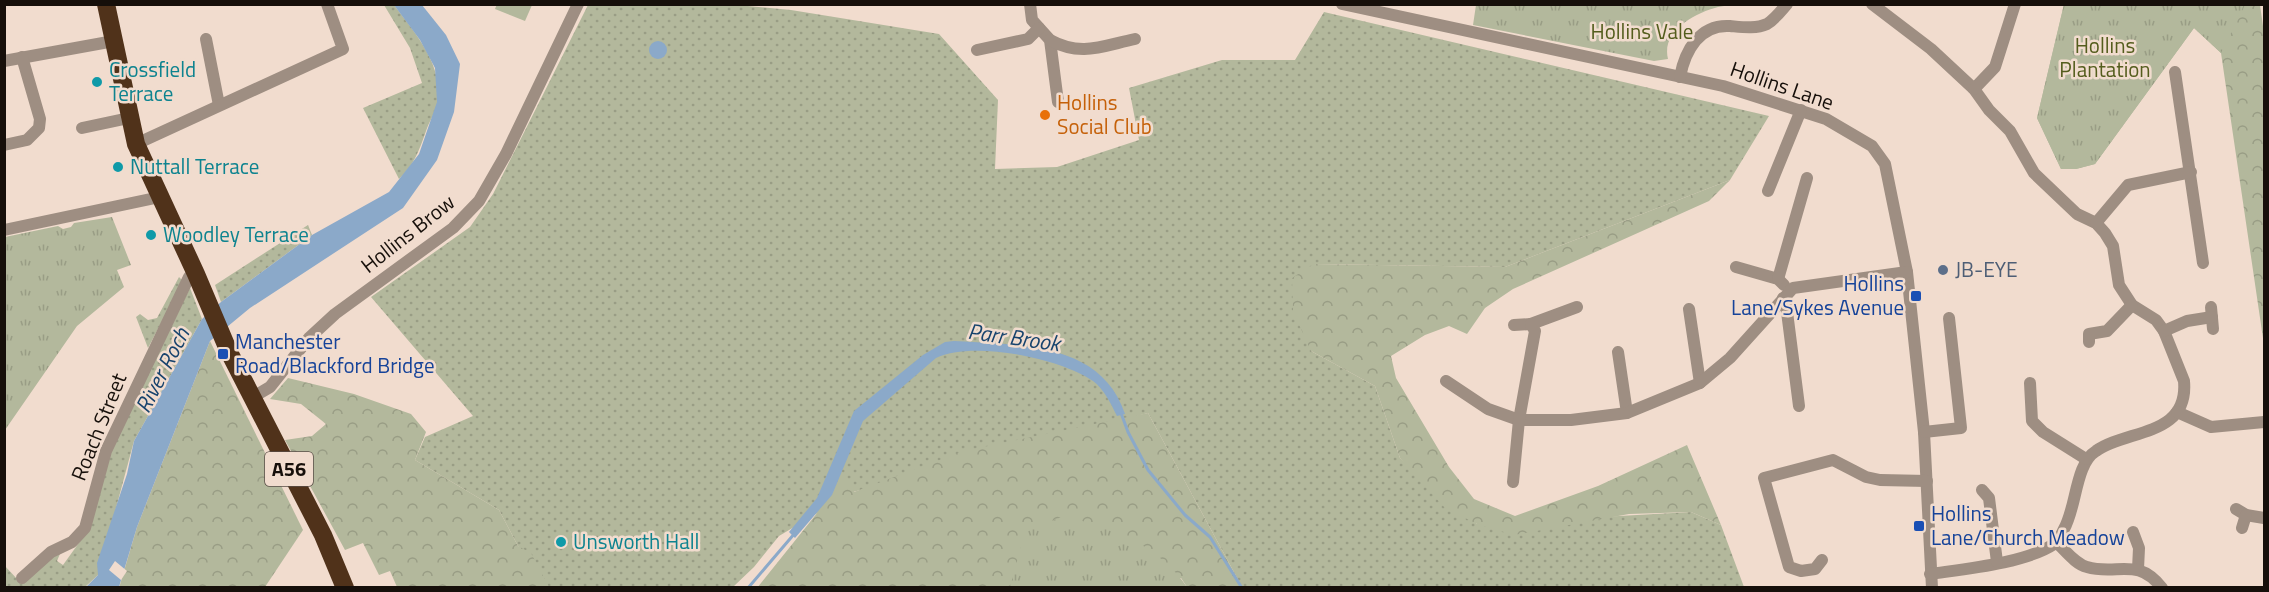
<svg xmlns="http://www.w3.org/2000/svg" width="2269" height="592" font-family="'Titillium Web',sans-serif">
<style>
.grass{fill:url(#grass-dots)}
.forest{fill:url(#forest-crowns)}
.park{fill:url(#park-tufts)}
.pitch{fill:#b3b89c}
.water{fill:#8ba9c9}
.pier{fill:#f1dcce}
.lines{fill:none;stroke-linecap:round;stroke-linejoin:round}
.stream{stroke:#8ba9c9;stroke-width:3}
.minor{stroke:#9e8e82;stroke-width:12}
.highway{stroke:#50321a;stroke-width:18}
.culture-dot{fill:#0f9aa8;stroke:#f1dcce;stroke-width:2}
.food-dot{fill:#e8710a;stroke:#f1dcce;stroke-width:2}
.service-dot{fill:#5c6f8a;stroke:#f1dcce;stroke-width:2}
.transit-dot{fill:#1a4fb4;stroke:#f1dcce;stroke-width:2}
.labels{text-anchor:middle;stroke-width:5;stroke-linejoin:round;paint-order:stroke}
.shield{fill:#f1dcce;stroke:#584c45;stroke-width:1.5}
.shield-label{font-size:20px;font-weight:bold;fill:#160f0a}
.park-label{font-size:21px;fill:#545d1d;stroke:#f1dcce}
.culture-label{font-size:21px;fill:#0d838f;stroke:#f1dcce;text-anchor:start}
.street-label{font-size:21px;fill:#160f0a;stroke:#f1dcce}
.food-label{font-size:21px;fill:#c56008;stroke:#f1dcce;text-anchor:start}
.service-label{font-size:21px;fill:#4e5e75;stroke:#f1dcce;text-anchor:start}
.transit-label{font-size:21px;fill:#164399;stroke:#f1dcce;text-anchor:start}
.water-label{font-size:22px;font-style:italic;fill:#17436d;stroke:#f1dcce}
</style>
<defs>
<pattern id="grass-dots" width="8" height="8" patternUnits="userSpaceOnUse" patternTransform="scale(1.5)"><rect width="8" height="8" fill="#b3b89c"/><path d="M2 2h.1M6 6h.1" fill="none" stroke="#999d85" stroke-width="1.8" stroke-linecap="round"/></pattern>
<pattern id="forest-crowns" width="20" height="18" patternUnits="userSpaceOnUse" patternTransform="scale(1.5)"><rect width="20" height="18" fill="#b3b89c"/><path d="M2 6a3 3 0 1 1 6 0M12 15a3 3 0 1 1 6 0" fill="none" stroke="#999d85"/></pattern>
<pattern id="park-tufts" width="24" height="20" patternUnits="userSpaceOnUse" patternTransform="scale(1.5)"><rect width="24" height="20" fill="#b3b89c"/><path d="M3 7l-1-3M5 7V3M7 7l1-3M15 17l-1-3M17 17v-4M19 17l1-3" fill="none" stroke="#999d85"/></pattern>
</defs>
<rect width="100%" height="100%" fill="#f1dcce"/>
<g class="grass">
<path d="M726,4L791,10L939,34L998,100L995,169L1057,167L1139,140L1129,88L1222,60H1295L1324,12L1769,116L1730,180L1505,267L1314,264L1311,351L1375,386L1400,458L1477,524L1691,512L1721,525L1744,587H1242L1148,413L853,492L779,536L754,567L733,587H548L518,546L499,510L415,460L425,437L473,416L371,297L470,227L493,194L588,5Z"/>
<path d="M384,5H394C415,33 445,66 437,105C434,115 429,122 426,131C419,151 414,165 399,179L363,108L422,83L410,48Z"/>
<path d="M308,225L312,235L221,302L215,285Z"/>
<path d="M179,277L183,281L148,348L136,317L140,314L148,320L157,318Z"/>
<path d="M190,288L202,319L134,441L98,575L85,587H5L4,565L19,581L62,549L57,561L63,565L86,533L109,454Z"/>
</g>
<g class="forest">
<path d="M2064,5H2260L2264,33V345L2221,53L2194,28L2095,164L2076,169H2061L2037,118Z"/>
<path d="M1730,180L1709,201L1513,289L1485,308L1467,334L1449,326L1425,335L1391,356L1396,378L1449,467L1474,499L1515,516L1598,486L1687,445L1721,525L1691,512L1629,514L1514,535L1477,524L1445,508L1400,458L1375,386L1311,351L1293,311L1292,278L1314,264L1505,267Z"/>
<path d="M210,341L303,530L265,587L119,588L137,527Z"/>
<path d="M288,378L354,394L411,414L426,432L415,460L499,510L518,546L531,553L549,587H397L390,571L379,575L363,543L345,550L285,440L312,436L326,424L301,404L270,399Z"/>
<path d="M1148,413L1242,587H1187L1181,578L1010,587L757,588L826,502L840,468L854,492L964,451Z"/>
</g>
<g class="park">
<path d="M2064,4H2245V5L2221,53L2194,28L2095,164L2076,169H2061L2037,118Z"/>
<path d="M1476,5V4L1742,5C1735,6 1726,5 1718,7C1695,13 1661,31 1668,59L1654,61L1473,25Z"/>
<path d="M112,217L131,265L117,270L124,287L77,326L5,430V237L58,226L63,229L71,227L74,223Z"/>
<path d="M1064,516C1114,529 1156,543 1187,587H1010L1025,532Z"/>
</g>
<path class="pitch" d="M497,4H532V5L525,21L495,9Z"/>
<g class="water">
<path d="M394,5H422L446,35L460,64L454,112L437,160L403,208L250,308L210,341L137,527L119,587L85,588L98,575L97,563L127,474L134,441L202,319L221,302L312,235L389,192L419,154L437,102L435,68L420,40Z"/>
<circle cx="658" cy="50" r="9"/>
<path d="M954,341C1018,345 1101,341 1125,414L1117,416C1111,404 1104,389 1093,381C1060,358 972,340 936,358L863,421L832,495L795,538L789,532L817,498L854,411L923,355L945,342Z"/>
</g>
<path class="pier" d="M115,561L127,571L121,580L109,570Z"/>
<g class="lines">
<g class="stream">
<path d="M1121,413L1128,432L1148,470L1185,515L1210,537L1242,588"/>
<path d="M748,588L795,533"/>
</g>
<g class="minor">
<path d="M1030,4L1032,20L1050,40L1058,102"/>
<path d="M1342,4L1723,86L1826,119L1872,146L1885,164L1907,272L1924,432L1932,588"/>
<path d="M1872,4L1931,49L1974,89L1989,110L2010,131L2034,173L2077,214L2096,223L2105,233L2113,246L2119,285L2132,305L2156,320L2164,331L2184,381C2189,437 2127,429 2096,451C2075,464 2077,506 2064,529C2061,535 2059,541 2054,544C2026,563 1964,569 1930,574"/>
<path d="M206,39L219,105"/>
<path d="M1050,40C1081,57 1102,46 1135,39"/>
<path d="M977,50L1028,39L1039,28"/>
<path d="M4,61L114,41"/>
<path d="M2175,72L2203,263"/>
<path d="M1680,77C1685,50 1700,24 1730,26C1742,27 1756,29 1767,24C1775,19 1781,11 1787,4"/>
<path d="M1974,89L1995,67L2015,4"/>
<path d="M82,128L129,118"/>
<path d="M136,144L343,49L327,4"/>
<path d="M4,145L27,140L39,128L40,119L22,57"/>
<path d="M1768,191L1801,110"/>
<path d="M2096,223L2128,185L2191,172"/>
<path d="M4,230L160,197"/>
<path d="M1736,267L1778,279L1784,285"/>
<path d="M1778,279L1807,178"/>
<path d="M1783,298L1786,304L1799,406"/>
<path d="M2211,307L2213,329"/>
<path d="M1689,309L1700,383"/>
<path d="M1514,325L1531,324"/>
<path d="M2164,331L2187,321L2212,317"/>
<path d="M2089,342V334L2107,331L2132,305"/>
<path d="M1618,352L1627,413"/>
<path d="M1446,381L1488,409L1519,420H1571L1627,413L1700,383L1730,358L1793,288L1907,272"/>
<path d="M2030,383L2032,421L2043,432L2086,459"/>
<path d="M253,397L270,387L309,338L335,314L453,228L479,201L506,154L578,4"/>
<path d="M2177,412L2211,427L2264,422"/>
<path d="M1924,432L1961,428L1949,318"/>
<path d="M1513,482L1519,420L1535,331L1531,324L1577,307"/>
<path d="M1982,490L1989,498L1997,562"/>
<path d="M2236,509L2246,515L2264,518"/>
<path d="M2242,528L2246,515"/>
<path d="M2133,532L2139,548L2138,569"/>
<path d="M2057,543C2065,550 2075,564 2087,567C2117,576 2137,556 2162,588"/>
<path d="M1822,560L1815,569L1801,571L1789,567L1764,478L1833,460L1866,477L1880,480L1927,481"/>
<path d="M22,578L51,552L72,542L85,528L106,451L189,277L196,274"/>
</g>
<path class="highway" d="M106,4L136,144L196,274L229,352L323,535L345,588"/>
</g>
<g class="culture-dot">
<circle cx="97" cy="82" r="6"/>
<circle cx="118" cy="167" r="6"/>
<circle cx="151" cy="235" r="6"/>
<circle cx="561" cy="542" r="6"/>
</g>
<circle class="food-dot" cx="1045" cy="115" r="6"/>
<circle class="service-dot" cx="1943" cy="270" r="6"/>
<g class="transit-dot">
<rect x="1910" y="290" width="12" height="12" rx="3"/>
<rect x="217" y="348" width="12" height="12" rx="3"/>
<rect x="1913" y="520" width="12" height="12" rx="3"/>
</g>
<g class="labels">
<rect class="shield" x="265" y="452" width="48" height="34" rx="4.5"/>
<g class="shield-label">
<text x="289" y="476">A56</text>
</g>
<g class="park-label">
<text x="1642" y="39">Hollins Vale</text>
<text x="2105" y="53">Hollins<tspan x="2105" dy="24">Plantation</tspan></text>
</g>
<g class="culture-label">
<text x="109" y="77">Crossfield<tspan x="109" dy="24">Terrace</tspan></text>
<text x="130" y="174">Nuttall Terrace</text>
<text x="163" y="242">Woodley Terrace</text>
<text x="573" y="549">Unsworth Hall</text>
</g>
<g class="street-label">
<text transform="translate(1782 86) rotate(19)" y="7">Hollins Lane</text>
<text transform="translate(408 234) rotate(-38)" y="7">Hollins Brow</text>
<text transform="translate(99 427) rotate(-68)" y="7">Roach Street</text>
</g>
<g class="food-label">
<text x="1057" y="110">Hollins<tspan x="1057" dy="24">Social Club</tspan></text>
</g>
<g class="service-label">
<text x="1955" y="277">JB-EYE</text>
</g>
<g class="transit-label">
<text x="1904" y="291" text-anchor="end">Hollins<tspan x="1904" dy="24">Lane/Sykes Avenue</tspan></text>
<text x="235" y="349">Manchester<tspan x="235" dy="24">Road/Blackford Bridge</tspan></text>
<text x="1931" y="521">Hollins<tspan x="1931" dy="24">Lane/Church Meadow</tspan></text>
</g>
<g class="water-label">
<text transform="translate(1014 337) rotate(8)" y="8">Parr Brook</text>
<text transform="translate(162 370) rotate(-63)" y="8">River Roch</text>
</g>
</g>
<rect width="2269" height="592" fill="none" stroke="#160f0a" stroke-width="12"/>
</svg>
